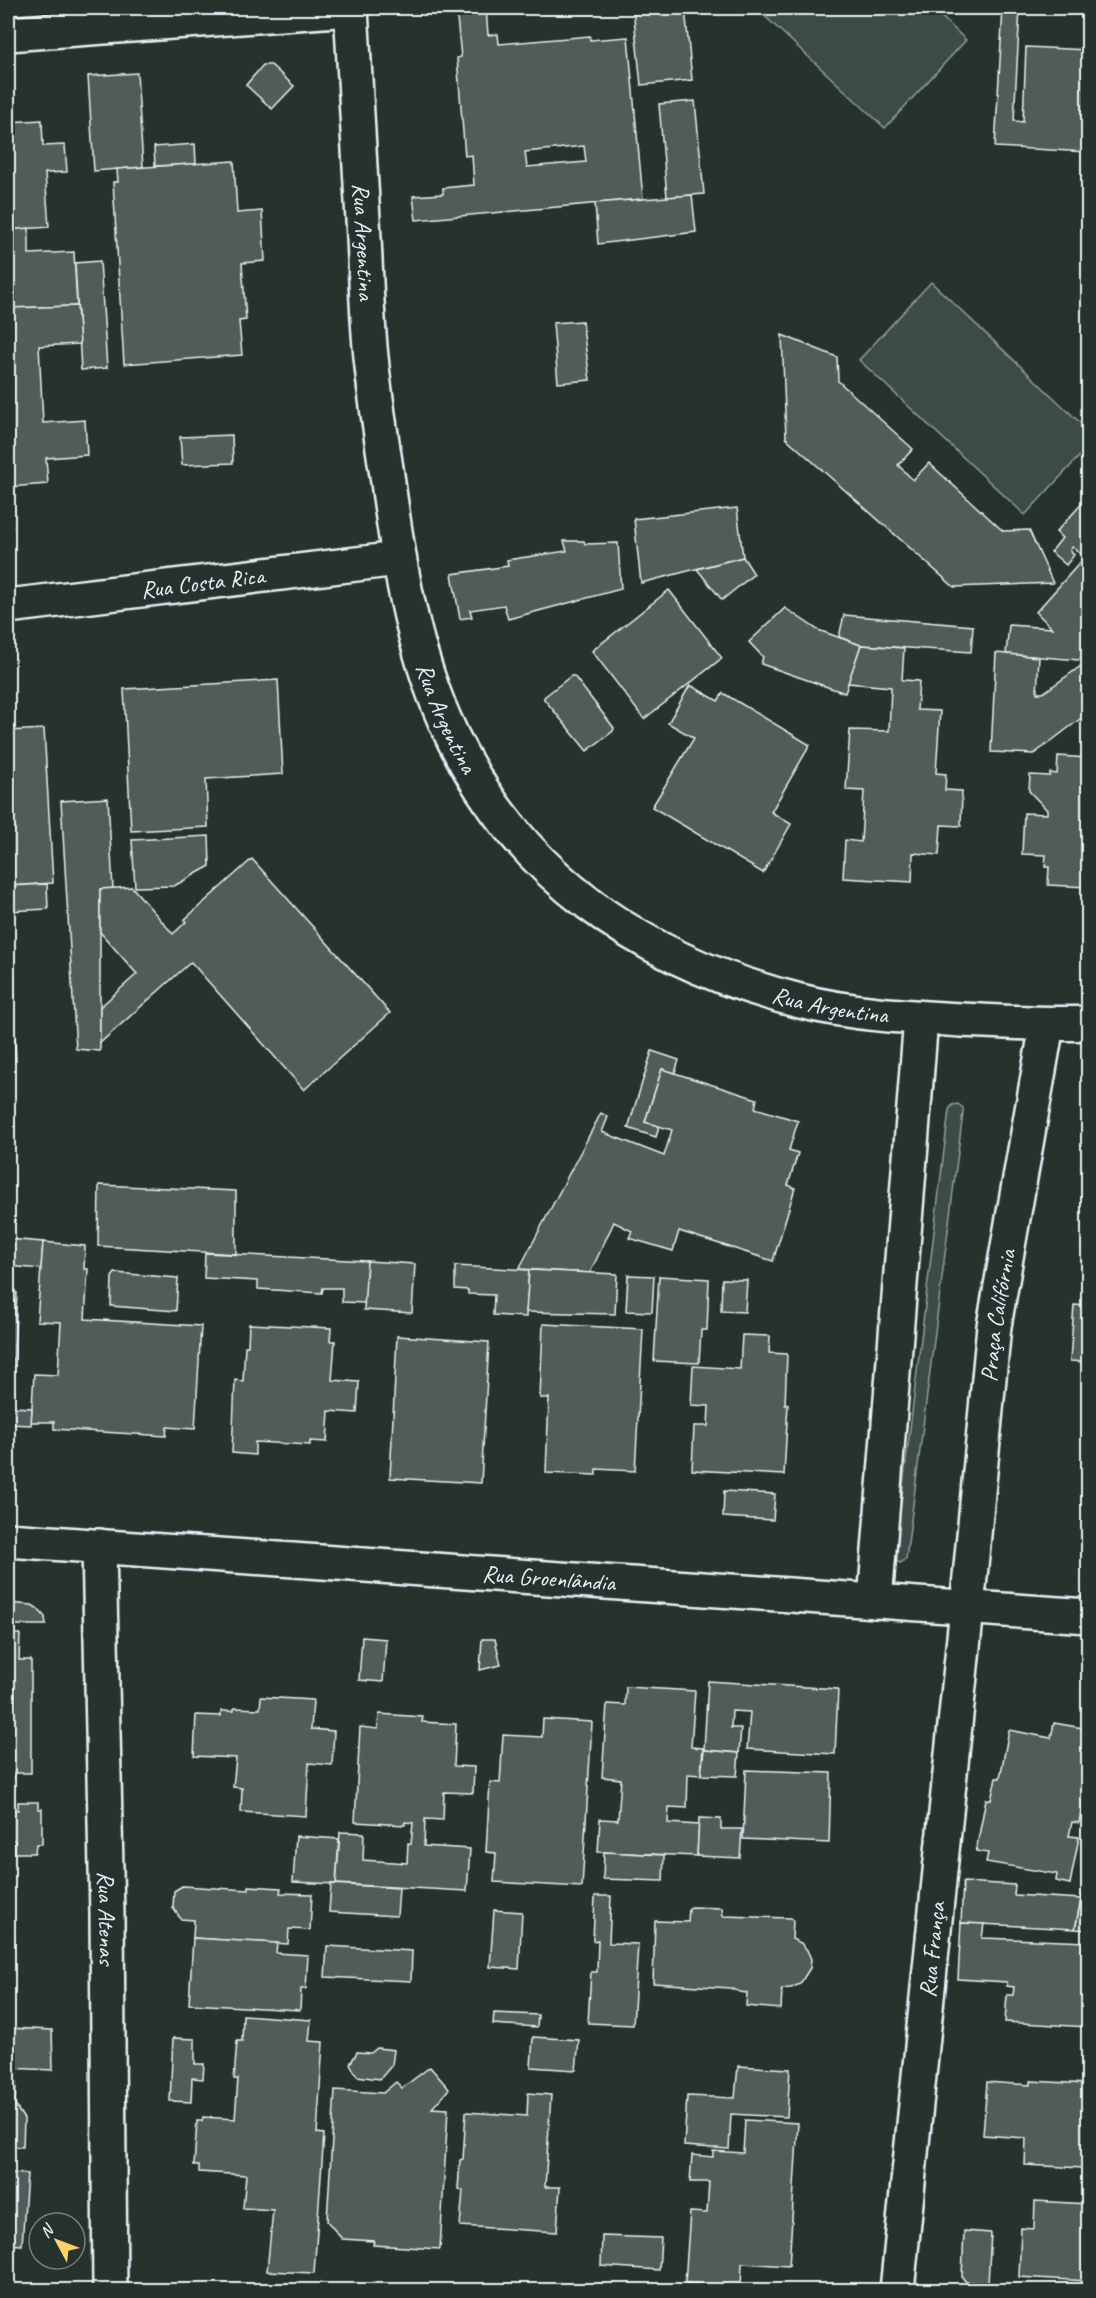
<svg xmlns="http://www.w3.org/2000/svg" width="1096" height="2298" font-family="Caveat,sans-serif">
<style>
.green{fill:#3e4b47;stroke:#939ea0;stroke-width:1.5}
.building{fill:#505c59;stroke:#e8f1f8;stroke-width:1.5;fill-rule:evenodd}
.lines{fill:none;stroke-linecap:round;stroke-linejoin:round}
.minor-casing{stroke:#e8f1f8;stroke-width:38}
.tertiary-casing{stroke:#e8f1f8;stroke-width:38}
.secondary-casing{stroke:#e8f1f8;stroke-width:38}
.minor{stroke:#26332d;stroke-width:33}
.tertiary{stroke:#26332d;stroke-width:33}
.secondary{stroke:#26332d;stroke-width:33}
.labels{text-anchor:middle;stroke-width:4.5;stroke-linejoin:round;paint-order:stroke}
.street-label{font-size:24px;fill:#e8f1f8;stroke:#26332d}
</style>
<rect width="100%" height="100%" fill="#26332d"/>
<filter id="ink" filterUnits="userSpaceOnUse"><feTurbulence type="fractalNoise" baseFrequency=".0167" numOctaves="2"/><feDisplacementMap in="SourceGraphic" scale="12" xChannelSelector="R" yChannelSelector="G"/><feConvolveMatrix kernelMatrix="1 2 1 2 8 2 1 2 1" color-interpolation-filters="sRGB"/></filter>
<g filter="url(#ink)">
<g class="green">
<path d="M756,8H932L966,40L885,128Z"/>
<path d="M931,282L1088,430V447L1025,515L859,360Z"/>
<path d="M958,1104L963,1108V1113L906,1559L900,1563L894,1559L949,1110L952,1105Z"/>
</g>
<g class="building">
<path d="M456,8H486L488,35L498,34L499,44L590,36V40L628,37L643,199L416,220L413,196L443,194V188L474,185L472,155L465,156L457,58L461,57ZM584,146L586,162L527,167L525,152Z"/>
<path d="M633,8H685L692,80L641,85Z"/>
<path d="M1003,8H1020L1014,121L1023,122L1026,47L1088,50V152L995,147Z"/>
<path d="M263,65H271L294,86L272,109L246,85Z"/>
<path d="M137,73L143,167L94,171L88,76Z"/>
<path d="M695,101L704,194L667,197L659,104Z"/>
<path d="M42,120L43,146L65,145L67,172L45,173L49,227L8,230V122Z"/>
<path d="M195,144L196,164L155,166L154,147Z"/>
<path d="M234,161L237,213L262,211L265,261L242,263L246,320L239,321L242,355L124,364L113,182H118L117,169Z"/>
<path d="M692,195L696,232L598,244L595,203Z"/>
<path d="M29,228V254L74,252L77,306L8,308V230Z"/>
<path d="M100,261L107,368L81,370L75,263Z"/>
<path d="M77,306L80,344L39,346L43,423L85,420L87,455L46,458L48,484L8,487V308Z"/>
<path d="M582,321L590,380L558,383L553,323Z"/>
<path d="M782,335L837,357L838,381L913,449L898,465L913,480L929,463L1003,531L1029,530L1053,583L954,587L786,438Z"/>
<path d="M232,435L233,463L182,465L180,437Z"/>
<path d="M1088,497V649L1079,660L1006,654L1009,625L1052,628L1036,612L1085,557L1072,547L1070,550L1074,555L1066,565L1051,552L1062,538L1056,532Z"/>
<path d="M10,503L12,529H8V504Z"/>
<path d="M737,508L743,557L641,583L634,519Z"/>
<path d="M564,541H584L585,544L618,543L621,589L508,619L504,605L470,610L472,617L460,619L452,574L508,566L507,560L567,551Z"/>
<path d="M743,557L754,574L722,600L697,569Z"/>
<path d="M669,590L722,658L644,719L592,651Z"/>
<path d="M785,608L818,630L861,645L845,693L761,664L763,657L749,642Z"/>
<path d="M844,615L973,626L971,652L861,645L839,637Z"/>
<path d="M861,645L904,648L902,680L919,681L917,710L940,711L936,773L946,774L945,790L962,791L961,826L941,825L939,855L913,853L912,882L843,878L845,840L861,842L864,791L846,790L850,730L889,731L891,687L848,683Z"/>
<path d="M996,653L1039,657L1037,693H1043L1088,661V713L1034,754L991,752Z"/>
<path d="M571,676H574L614,728L613,731L587,751L544,699V697Z"/>
<path d="M278,680L283,774L206,779L208,827L131,831L124,689Z"/>
<path d="M690,685L718,701L723,693L810,745L771,812L791,824L763,873L652,807L694,738L668,723Z"/>
<path d="M44,729L53,883L8,886V731Z"/>
<path d="M1058,756L1088,758V887L1048,885L1049,867H1045L1046,855L1022,854L1024,813L1047,814V810L1029,791L1030,775L1050,776V773L1057,774Z"/>
<path d="M108,798L113,889H100V1051L76,1049L61,801Z"/>
<path d="M209,836L210,866L174,886L135,887L132,840Z"/>
<path d="M252,859L390,1013L304,1090L191,962L100,1043V1007L137,974L100,932V889L132,887L173,934L186,922L184,920Z"/>
<path d="M47,884L48,909L8,911V886Z"/>
<path d="M8,985H12L16,1061H8Z"/>
<path d="M652,1051L679,1060L675,1073L662,1069L645,1122L659,1126L656,1137L628,1128Z"/>
<path d="M662,1069L757,1099L755,1108L798,1121L789,1150L798,1153L788,1185L795,1188L773,1261L679,1231L673,1251L629,1238L632,1231L614,1222L590,1273L519,1269L601,1113L608,1117L602,1132L664,1156L672,1130L645,1122Z"/>
<path d="M99,1185L236,1191V1254L98,1246Z"/>
<path d="M8,1239L43,1242L41,1269L8,1266Z"/>
<path d="M43,1242L85,1246L84,1269H88L85,1319L201,1326L195,1429L167,1427L166,1436L54,1429V1422H31L34,1374L58,1375L61,1322L37,1321Z"/>
<path d="M205,1253L367,1261L365,1303L342,1302V1288H323L322,1293L258,1289V1281L204,1278Z"/>
<path d="M367,1261L415,1264L412,1313L364,1310Z"/>
<path d="M455,1266L529,1270L526,1317L493,1315L494,1295L468,1294V1290L455,1289Z"/>
<path d="M529,1270L617,1274L615,1314L526,1312Z"/>
<path d="M115,1273L178,1278L176,1311L111,1306L112,1277Z"/>
<path d="M628,1275L654,1276L652,1312L626,1311Z"/>
<path d="M659,1276L709,1279L707,1330H701L699,1363L654,1361Z"/>
<path d="M722,1279L747,1280L745,1312L721,1311Z"/>
<path d="M8,1292L17,1293L11,1407L32,1408L31,1425L8,1424V1436Z"/>
<path d="M1074,1305L1088,1306V1362L1070,1361Z"/>
<path d="M249,1324L331,1328L330,1341H335L332,1380L359,1382L357,1413L329,1411L327,1442L310,1441V1445L255,1442V1455L232,1453L235,1380L243,1381L245,1346H248Z"/>
<path d="M543,1324L643,1329L635,1471L596,1469V1475L546,1473L549,1398H540Z"/>
<path d="M742,1335L770,1336L769,1353L787,1354L785,1405L788,1404L784,1475L692,1470L694,1426H708L709,1406L691,1405L693,1366L740,1369Z"/>
<path d="M397,1336L489,1342L481,1483L390,1478Z"/>
<path d="M724,1491L775,1494L773,1520L723,1517Z"/>
<path d="M8,1603L32,1605L37,1608L45,1617L46,1625H11L12,1634H20L19,1660H31V1773H14V1778H8Z"/>
<path d="M362,1637L386,1639L383,1682L359,1680Z"/>
<path d="M482,1639H495L501,1665L480,1670Z"/>
<path d="M708,1681L838,1689L835,1754L747,1749L750,1712L732,1711L731,1728H741L739,1753L704,1750Z"/>
<path d="M626,1687L695,1691L691,1747L703,1748L701,1775L688,1774L687,1808L669,1807L668,1823L699,1825L697,1856L598,1852L600,1819L618,1820L621,1779L602,1777L607,1704L625,1705Z"/>
<path d="M261,1697L313,1700L311,1729L334,1731L332,1765L309,1763L306,1816L241,1812L242,1788L233,1787L236,1758L194,1756L196,1715L221,1716V1711H234V1708L260,1709Z"/>
<path d="M379,1714L423,1717L422,1722L456,1724L454,1766L474,1767L473,1793L444,1792L443,1820L425,1819L424,1846L470,1849L467,1891L336,1884L340,1832L364,1833L363,1860L407,1863L408,1843L411,1844L413,1823L405,1822V1825L355,1822L360,1727L378,1729Z"/>
<path d="M543,1719L592,1722L582,1887L494,1882L496,1853L486,1852L490,1782L500,1783L503,1735L542,1737Z"/>
<path d="M1054,1723L1088,1729V1773L1079,1823L1072,1822L1069,1836L1079,1837L1070,1884L1056,1881L1057,1874L986,1862L988,1853L976,1851L986,1799L991,1800L996,1778H1000L1009,1730L1051,1738Z"/>
<path d="M704,1750L739,1753L737,1776L701,1775Z"/>
<path d="M746,1770L831,1773L829,1843L743,1839Z"/>
<path d="M18,1802H38V1809H42V1844H36L35,1853H15V1840H10V1810H18Z"/>
<path d="M699,1818L721,1819V1829H742L740,1858L697,1856Z"/>
<path d="M296,1836L339,1839L336,1884L293,1882Z"/>
<path d="M604,1852L664,1855L663,1881L603,1879Z"/>
<path d="M1085,1881H1088V1930L1075,1929Z"/>
<path d="M963,1882L1015,1885L1014,1895L1081,1899L1075,1929L961,1923Z"/>
<path d="M331,1884L399,1888L397,1916L329,1912Z"/>
<path d="M182,1886L249,1890V1886L281,1888L280,1893L312,1894L310,1930L289,1929L288,1944L193,1938L194,1920L181,1919L173,1908L174,1891Z"/>
<path d="M595,1896H611L609,1943L638,1944L633,2025L588,2023L591,1972H597L598,1940L593,1941Z"/>
<path d="M692,1907L722,1908L723,1916L791,1918L793,1920L792,1939L801,1943L807,1950L811,1959L810,1968L800,1984L791,1988L782,1989L781,2009L746,2006L747,1993L740,1992L730,1988L653,1983L655,1921L688,1922L689,1908Z"/>
<path d="M494,1910L522,1912L519,1969L490,1967Z"/>
<path d="M961,1923L984,1924L982,1938L1088,1942V2027L1005,2022L1007,1995H1013L1014,1987L1007,1986V1982L958,1979Z"/>
<path d="M193,1938L277,1943L276,1953L308,1955L306,1989H301L300,2010L189,2004Z"/>
<path d="M327,1946L412,1951L411,1981L325,1977Z"/>
<path d="M494,2013L538,2015L537,2027L493,2024Z"/>
<path d="M243,2015L311,2020L309,2041L323,2042L317,2133L324,2134L314,2273L267,2271L273,2210L243,2208L246,2175L199,2172V2166H194L197,2121H202L203,2117L235,2119L238,2079H234L237,2041H242Z"/>
<path d="M8,2028L52,2030L53,2070L8,2068Z"/>
<path d="M533,2037L579,2040L576,2070L531,2067Z"/>
<path d="M173,2038L195,2039V2064H204L203,2079L192,2078L191,2102L170,2101Z"/>
<path d="M377,2048L394,2050L392,2065L380,2079L357,2076L350,2064L357,2052L371,2053Z"/>
<path d="M738,2066L790,2069L787,2117L731,2114L729,2149L684,2146L687,2096L735,2098Z"/>
<path d="M430,2067L449,2089L432,2108L448,2109L440,2249L373,2245L374,2241L342,2239L327,2221L335,2090L383,2093L396,2082L402,2088Z"/>
<path d="M8,2081H16L15,2105L24,2119L23,2147L8,2146Z"/>
<path d="M1030,2081L1088,2084V2176H1082L1083,2168L1025,2165L1026,2138L983,2135L987,2082L1030,2085Z"/>
<path d="M528,2093L551,2095L545,2187H560L557,2232L460,2226L463,2190L458,2189L460,2160L463,2159L466,2112L527,2116Z"/>
<path d="M745,2120L798,2123L789,2266L742,2263L741,2287L685,2283L690,2212L707,2213L709,2182H690L692,2155L713,2157V2151L743,2153Z"/>
<path d="M8,2173L27,2174L22,2245L8,2244Z"/>
<path d="M1035,2201L1088,2204V2281L1019,2277L1021,2228L1034,2229Z"/>
<path d="M964,2231L991,2233L988,2283L966,2282L962,2277Z"/>
<path d="M602,2236L661,2238L659,2270L601,2266Z"/>
</g>
<g class="lines">
<defs>
<g id="minor">
<path d="M8,34L351,9"/>
<path id="s1" d="M8,606L398,559"/>
<path id="s2" d="M99,1546L107,1915L110,2290"/>
<path id="s3" d="M897,2290L967,1608"/>
</g>
<g id="tertiary">
<path id="s4" d="M351,8C355,84 360,161 364,238C366,278 367,318 371,357C375,397 381,436 387,475C398,558 411,644 445,721C513,874 641,961 800,1001C852,1014 908,1017 962,1020C1005,1022 1046,1025 1088,1023"/>
<path d="M875,1601L921,1018"/>
<path id="s5" d="M967,1608L994,1326L1047,1025"/>
</g>
<g id="secondary">
<path id="s6" d="M8,1540L1088,1616"/>
</g>
</defs>
<use href="#minor" class="minor-casing"/>
<use href="#tertiary" class="tertiary-casing"/>
<use href="#secondary" class="secondary-casing"/>
<use href="#minor" class="minor"/>
<use href="#tertiary" class="tertiary"/>
<use href="#secondary" class="secondary"/>
</g>
</g>
<g class="labels">
<g class="street-label">
<text dy="8" stroke="none"><textPath href="#s4" startOffset="234">Rua Argentina</textPath></text>
<text dy="8" stroke="none"><textPath href="#s1" startOffset="196">Rua Costa Rica</textPath></text>
<text dy="8" stroke="none"><textPath href="#s4" startOffset="720">Rua Argentina</textPath></text>
<text dy="8" stroke="none"><textPath href="#s4" startOffset="1222">Rua Argentina</textPath></text>
<text dy="8" stroke="none"><textPath href="#s5" startOffset="294">Praça Califórnia</textPath></text>
<text dy="8" stroke="none"><textPath href="#s6" startOffset="542">Rua Groenlândia</textPath></text>
<text dy="8" stroke="none"><textPath href="#s2" startOffset="372">Rua Atenas</textPath></text>
<text dy="8" stroke="none"><textPath href="#s3" startOffset="342">Rua França</textPath></text>
</g>
</g>
<rect width="1096" height="2298" fill="none" stroke="#26332d" stroke-width="30"/>
<rect x="15" y="15" width="1066" height="2268" fill="none" stroke="#e8f1f8" stroke-width="2" filter="url(#ink)"/>
<g transform="translate(57 2241) rotate(311)"><circle r="28" fill="#26332d" stroke="#747f7e" stroke-width="1.5"/>
<path d="M0-4.5L10 22L0 15L-10 22Z" fill="#ffd166"/>
<text y="-9" font-size="16" font-weight="bold" text-anchor="middle" fill="#e8f1f8">N</text>
</g>
</svg>
